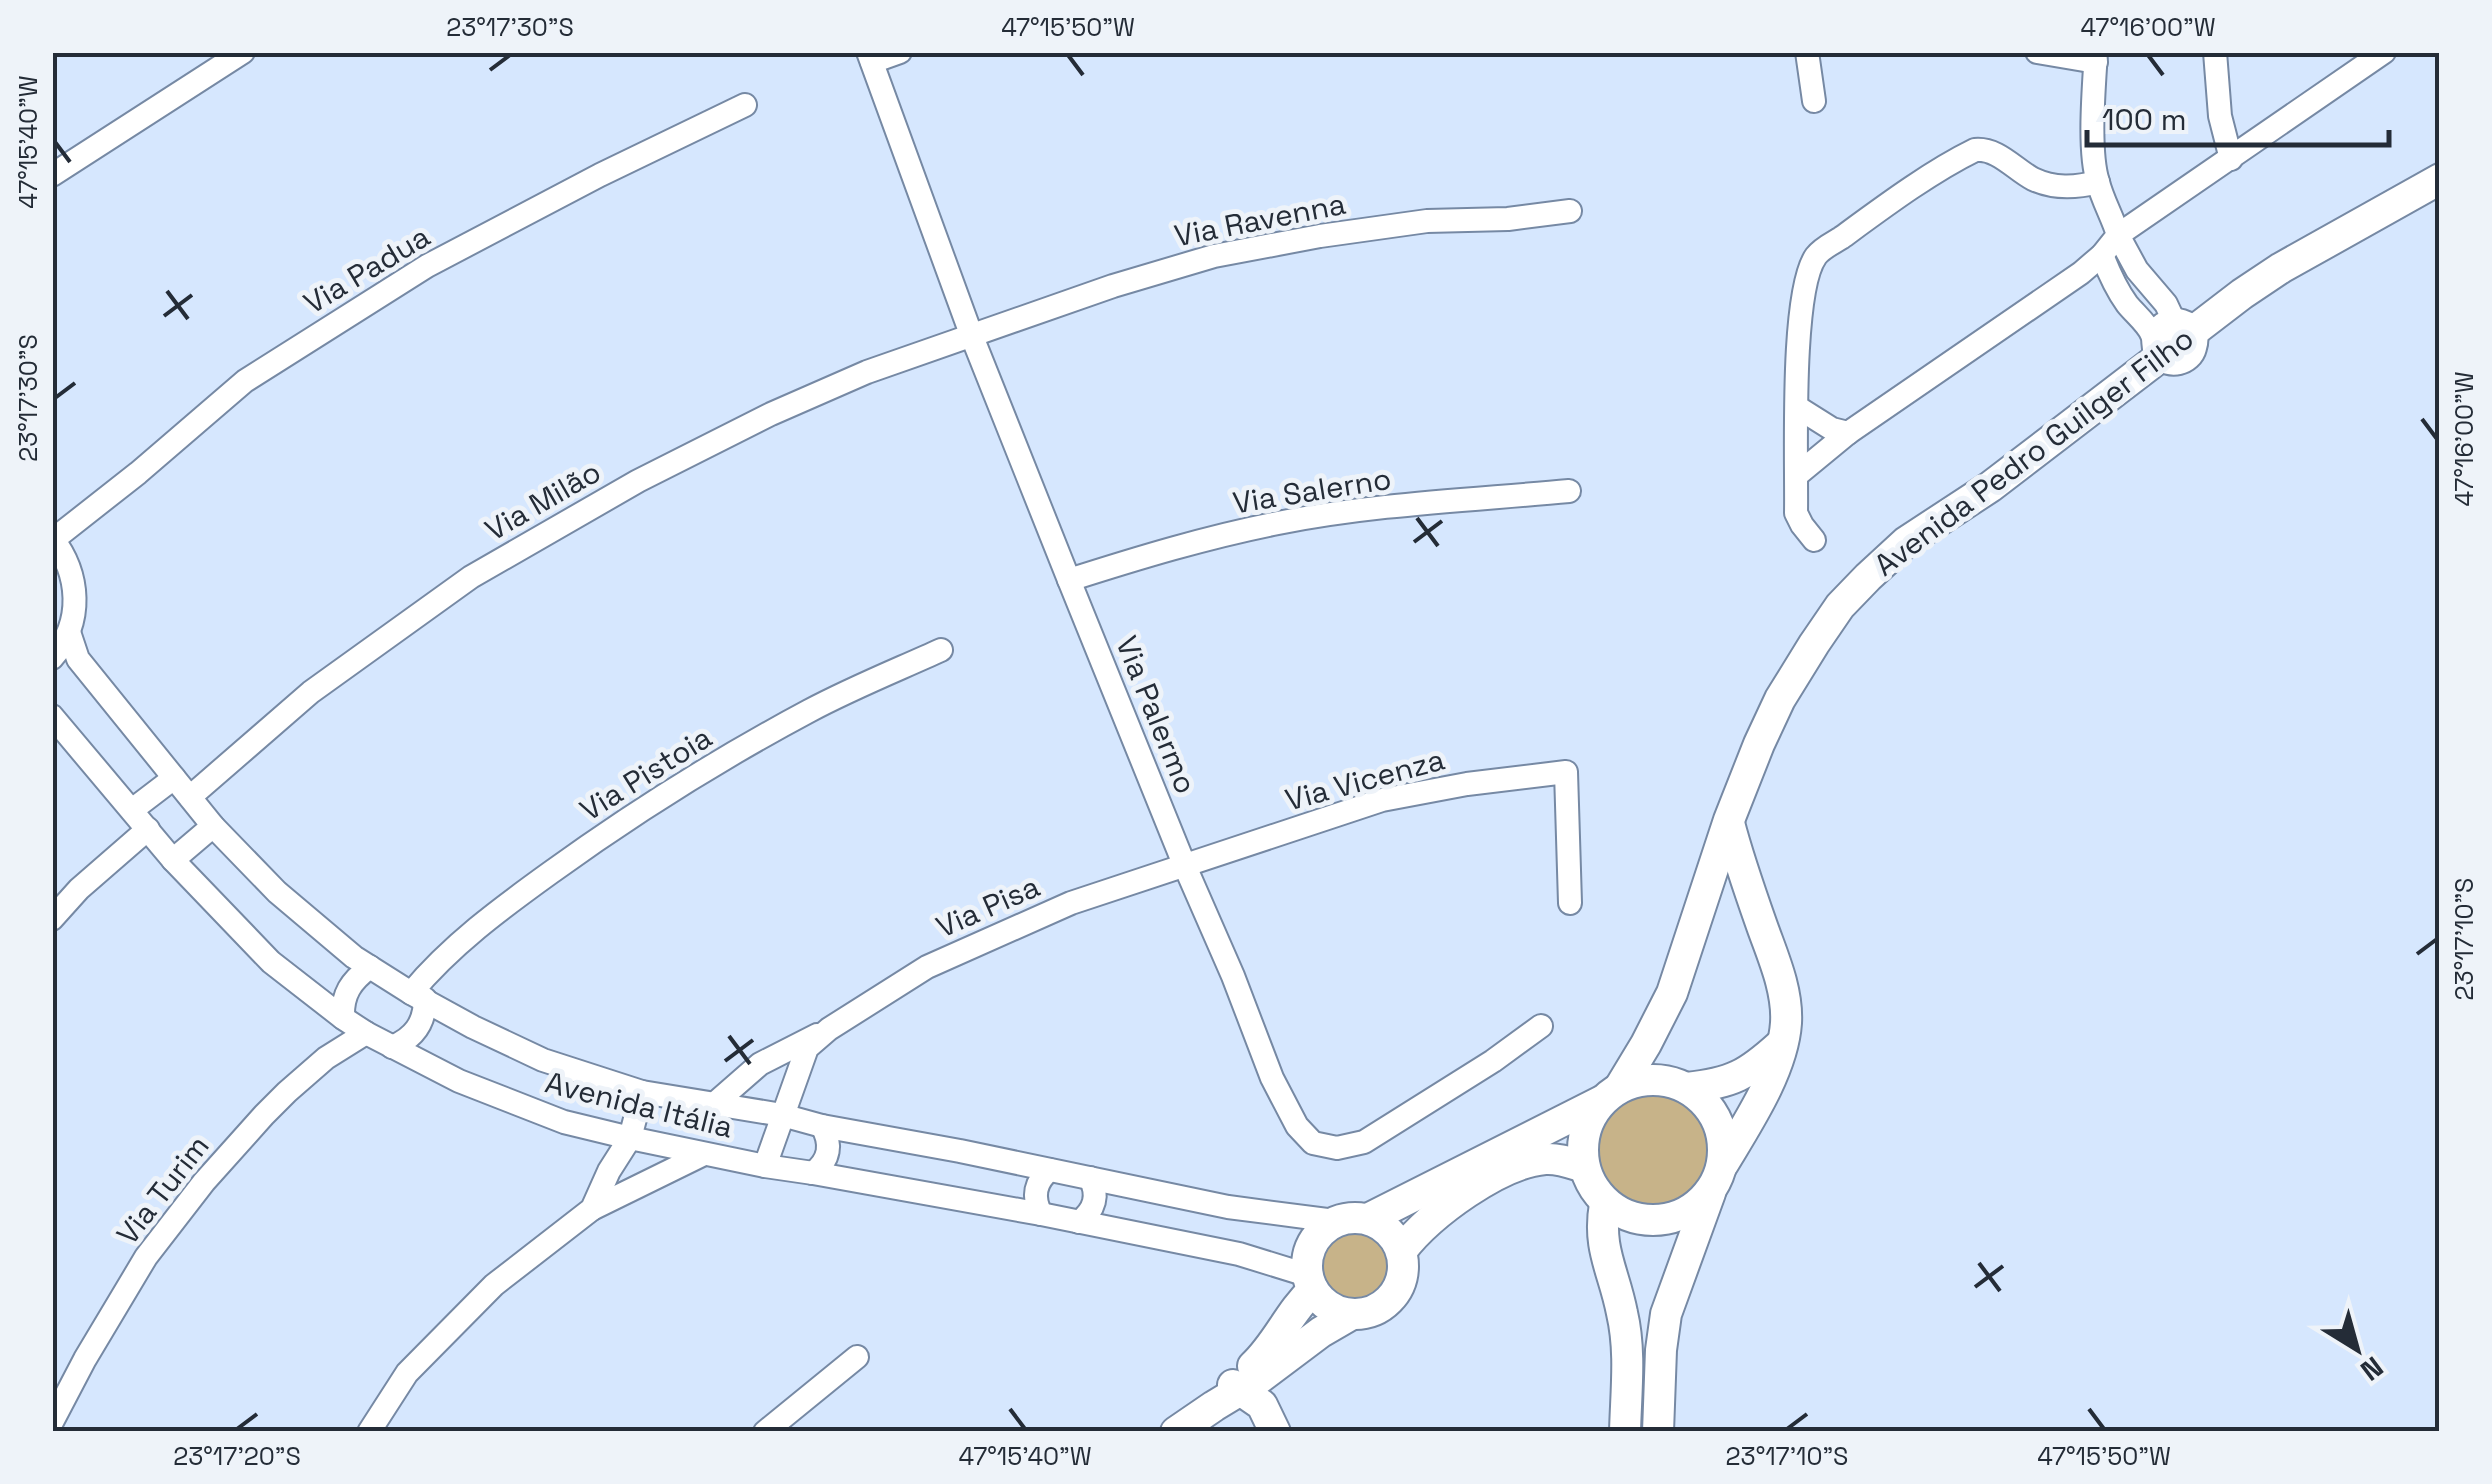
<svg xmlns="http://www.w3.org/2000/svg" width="2492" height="1484" font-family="'Space Grotesk',sans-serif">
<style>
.green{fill:#c7b389}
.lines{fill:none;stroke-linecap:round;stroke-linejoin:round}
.street-casing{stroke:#7689a4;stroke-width:26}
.secondary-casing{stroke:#7689a4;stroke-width:34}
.street{stroke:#fff;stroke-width:22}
.secondary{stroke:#fff;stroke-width:30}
.ticks{fill:none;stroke:#242c37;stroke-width:4}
.labels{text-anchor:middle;stroke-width:10;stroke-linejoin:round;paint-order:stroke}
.street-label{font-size:30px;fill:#242c37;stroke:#eef3f9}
.neatline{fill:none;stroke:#242c37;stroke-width:4}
.ticks-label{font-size:25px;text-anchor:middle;fill:#242c37}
</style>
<rect width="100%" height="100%" fill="#d6e7fe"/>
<g class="green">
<circle cx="1653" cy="1150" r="59"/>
<circle cx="1355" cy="1266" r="39"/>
</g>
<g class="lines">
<defs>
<g id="street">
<path d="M868,52L971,334L1069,580L1184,864L1233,976L1272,1078L1297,1126L1313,1143L1337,1148L1364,1142L1493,1061L1541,1026"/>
<path d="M1807,52L1814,101"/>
<path d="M2037,52L2096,62"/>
<path d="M2215,52L2220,116L2231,159"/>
<path d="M872,62L900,52"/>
<path d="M52,175L243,52"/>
<path d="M2102,255C2109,273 2116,289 2127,304C2134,313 2148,324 2152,335C2155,342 2151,349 2158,357C2169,369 2191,364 2195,348C2204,320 2166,308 2153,336"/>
<path d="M2173,319L2166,304L2137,270L2118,235L2384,52"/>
<path d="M1797,407L1832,429L1848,433"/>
<path d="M1797,475L1848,433L2081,273L2102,255L2118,235C2113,218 2102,199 2098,182C2088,151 2094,86 2096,52"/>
<path d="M52,538C80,574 84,622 52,658"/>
<path d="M54,539L138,473L245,381L427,266L600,175L745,105"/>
<path d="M1814,540L1802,525L1796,513C1797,462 1790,292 1816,256C1822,248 1833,243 1841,238C1882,208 1930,172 1975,150C1998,148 2014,169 2033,179C2054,189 2075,188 2098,182"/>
<path d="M1069,580C1138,558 1207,537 1278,523C1373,504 1472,500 1569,491"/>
<path d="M69,632L78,659L213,826L277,892L354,957L411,993L473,1027L543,1060L642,1092L782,1115L822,1126L960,1151L1228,1207L1335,1221"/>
<path d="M52,716L173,860L271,962L343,1018L366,1033L459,1081L564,1122L630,1138L765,1166L813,1173L1041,1214L1239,1254L1307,1275"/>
<path d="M190,797L311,692L471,577L638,481L771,414L867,372L1113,286L1214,256L1320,236L1427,221L1508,219L1570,211"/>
<path d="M132,810L174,778"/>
<path d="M173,860L213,826"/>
<path d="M52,919L79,889L148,829"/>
<path d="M411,993C451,945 500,909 550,873C633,813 719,759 809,711C852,688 897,670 941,650"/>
<path d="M343,1018C342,994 351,981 370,967"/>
<path d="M392,1047C414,1038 425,1023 425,999"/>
<path d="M713,1105L760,1064L817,1035"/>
<path d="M765,1166L807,1048L829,1029L927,967L1071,903L1382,800L1467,784L1566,772L1570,903"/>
<path d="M813,1173C830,1160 832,1144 822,1126"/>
<path d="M592,1209L702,1155"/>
<path d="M1041,1214C1032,1197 1035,1181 1050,1170"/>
<path d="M1079,1222C1095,1210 1099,1195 1090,1178"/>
<path d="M52,1422L85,1359L146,1257L204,1182L264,1115L287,1092L326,1058L366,1033"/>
<path d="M369,1432L407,1373L494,1285L592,1209L609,1171L630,1138L642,1092"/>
<path d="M765,1432L857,1357"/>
</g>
<g id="secondary">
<circle cx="1653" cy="1150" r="70"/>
<path d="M1620,1087L1646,1044L1672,993L1729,820L1759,744L1780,699L1814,644L1840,606L1868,577L1906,542L1990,487L2242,294L2281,268L2440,179"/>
<path d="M1687,1088C1732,1083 1747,1075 1780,1045"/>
<path d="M1723,1164C1747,1124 1783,1070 1786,1023C1788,990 1773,957 1762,926C1750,892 1738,858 1729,823"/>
<path d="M1605,1204C1597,1249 1614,1271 1622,1313C1631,1351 1626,1392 1625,1432"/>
<circle cx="1355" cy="1266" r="48"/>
<path d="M1368,1219L1602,1101"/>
<path d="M1402,1250C1430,1214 1499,1163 1545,1159C1559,1158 1571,1163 1584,1167"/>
<path d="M1253,1366C1277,1344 1289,1312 1313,1290"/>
<path d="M1233,1385L1262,1405L1275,1432"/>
<path d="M1176,1432L1214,1406L1257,1380L1321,1332L1352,1314"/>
<path d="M1658,1432L1661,1350L1666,1314L1710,1193"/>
</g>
</defs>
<use href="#street" class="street-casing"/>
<use href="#secondary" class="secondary-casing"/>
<use href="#street" class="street"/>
<use href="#secondary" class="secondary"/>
</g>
<path class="ticks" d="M1068,55L1083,75M2148,55L2163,75M490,70L510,55M55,142L70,162M167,291L188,319M164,316L192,295M55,398L75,383M2422,419L2437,439M1417,518L1438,546M1414,542L1442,521M2417,954L2437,939M729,1036L750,1064M725,1061L753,1040M1979,1263L2000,1291M1975,1287L2003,1266M1010,1409L1025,1429M2089,1409L2104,1429M237,1429L257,1414M1787,1429L1807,1414"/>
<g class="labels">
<g class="street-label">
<text transform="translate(1260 220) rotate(-11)" y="10">Via Ravenna</text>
<text transform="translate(367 270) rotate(-31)" y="10">Via Padua</text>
<text transform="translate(2034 452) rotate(-37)" y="10">Avenida Pedro Guilger Filho</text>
<text transform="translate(1312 491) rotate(-9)" y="10">Via Salerno</text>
<text transform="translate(543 501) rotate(-30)" y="10">Via Milão</text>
<text transform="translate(1156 715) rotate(68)" y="10">Via Palermo</text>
<text transform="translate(646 774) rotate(-32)" y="10">Via Pistoia</text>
<text transform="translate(1365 780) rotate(-15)" y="10">Via Vicenza</text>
<text transform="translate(988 907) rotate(-24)" y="10">Via Pisa</text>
<text transform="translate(639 1105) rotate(14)" y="10">Avenida Itália</text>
<text transform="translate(163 1190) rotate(-52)" y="10">Via Turim</text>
</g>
</g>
<rect width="2492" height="1484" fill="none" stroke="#eef3f9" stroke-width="110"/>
<g transform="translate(2357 1349) rotate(143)" stroke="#eef3f9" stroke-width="8" paint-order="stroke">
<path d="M0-8L18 38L0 25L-18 38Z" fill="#242c37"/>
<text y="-15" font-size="28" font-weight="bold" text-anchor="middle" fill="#242c37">N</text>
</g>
<path d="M2087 130v15h302v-15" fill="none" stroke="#242c37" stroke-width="5"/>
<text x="2102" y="130" font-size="30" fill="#242c37" stroke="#eef3f9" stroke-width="8" paint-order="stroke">100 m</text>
<rect x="55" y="55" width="2382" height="1374" class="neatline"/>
<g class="ticks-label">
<text x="510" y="36">23°17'30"S</text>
<text x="1068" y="36">47°15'50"W</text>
<text x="2148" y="36">47°16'00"W</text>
<text transform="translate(28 142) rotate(-90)" y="9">47°15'40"W</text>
<text transform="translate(28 398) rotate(-90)" y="9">23°17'30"S</text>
<text transform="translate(2464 439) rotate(-90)" y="9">47°16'00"W</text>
<text transform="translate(2464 939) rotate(-90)" y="9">23°17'10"S</text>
<text x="237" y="1465">23°17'20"S</text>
<text x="1025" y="1465">47°15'40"W</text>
<text x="1787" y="1465">23°17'10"S</text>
<text x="2104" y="1465">47°15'50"W</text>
</g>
</svg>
